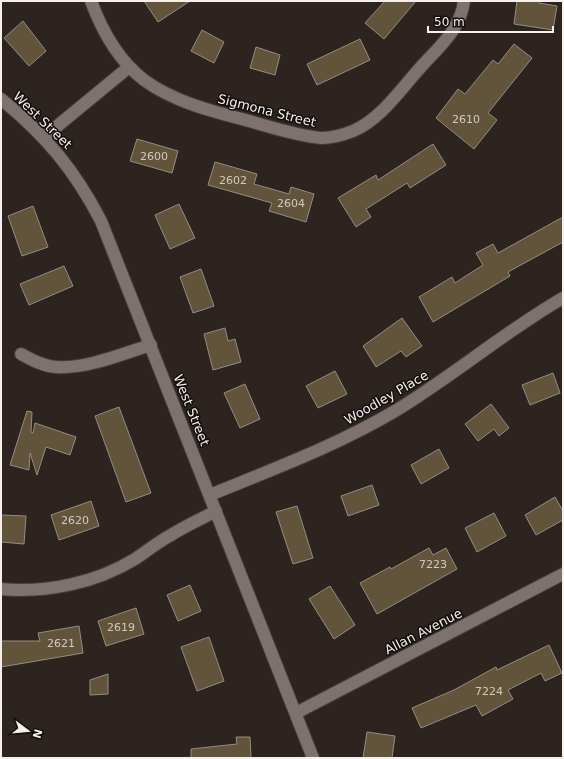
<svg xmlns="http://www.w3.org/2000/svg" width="564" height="759" font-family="'DejaVu Sans',sans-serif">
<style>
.building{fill:#62543b;stroke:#938d84}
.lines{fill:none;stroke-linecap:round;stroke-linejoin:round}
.street-casing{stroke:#463f3c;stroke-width:14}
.secondary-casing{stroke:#463f3c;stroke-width:14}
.street{stroke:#7d726d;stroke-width:12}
.secondary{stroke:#7d726d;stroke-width:12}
.labels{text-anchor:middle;stroke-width:3;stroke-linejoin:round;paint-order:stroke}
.number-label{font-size:11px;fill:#d1c9c0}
.street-label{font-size:13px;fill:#f6f0ed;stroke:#120e0d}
</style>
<rect width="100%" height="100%" fill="#2d2420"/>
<g class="building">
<path d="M144,1H190L158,22Z"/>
<path d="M385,1H416L384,39L365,23Z"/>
<path d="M517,1H539V3L557,6L553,30L514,24Z"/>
<path d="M23,21L46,51L29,66L4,38Z"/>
<path d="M202,30L224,42L214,63L191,51Z"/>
<path d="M360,39L370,60L317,85L307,64Z"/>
<path d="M514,44L532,58L488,113L497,120L474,149L436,118L458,89L465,94L493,60L498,64Z"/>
<path d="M256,47L280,55L275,75L250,68Z"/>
<path d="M137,139L178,151L172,173L130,161Z"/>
<path d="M433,144L446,165L410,188L407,183L366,209L371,217L356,227L338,198L376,175L378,180Z"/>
<path d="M215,162L257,174L254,184L289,194L291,187L314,194L306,222L269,211L272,203L208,185Z"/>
<path d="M179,204L195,238L170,249L155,215Z"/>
<path d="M33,206L48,247L22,256L8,216Z"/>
<path d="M563,217V242L508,272L510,276L433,322L419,297L452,277L455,283L483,265L476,253L493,244L498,253Z"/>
<path d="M64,266L73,286L29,305L20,284Z"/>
<path d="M201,269L214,306L193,313L180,277Z"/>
<path d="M402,318L422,346L406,357L401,351L376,367L363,346Z"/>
<path d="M225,328L228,341L235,339L241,362L213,370L204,334Z"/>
<path d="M335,371L347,394L318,408L306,386Z"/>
<path d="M553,373L560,393L530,405L522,385Z"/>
<path d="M245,384L260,419L240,428L224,393Z"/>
<path d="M491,404L509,428L499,436L494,429L478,441L465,424Z"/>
<path d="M119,407L151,493L126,502L95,416Z"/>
<path d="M27,411L32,412L31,432L33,433L35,423L76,437L70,455L46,447L37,475L30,453L29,470L10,465Z"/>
<path d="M439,449L449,468L421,484L411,465Z"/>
<path d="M372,485L379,505L348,516L341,496Z"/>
<path d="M555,497L563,511V520L536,535L525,515Z"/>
<path d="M91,501L99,526L59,540L51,515Z"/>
<path d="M297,506L313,558L293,564L276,512Z"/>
<path d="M494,513L506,536L477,552L465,528Z"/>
<path d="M1,515L26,516L24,544L1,542Z"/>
<path d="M429,548L433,555L446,548L457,569L377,614L360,583L390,567L391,569Z"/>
<path d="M190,585L201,611L178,621L167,595Z"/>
<path d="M330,586L355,625L334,639L309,599Z"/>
<path d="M136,608L144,634L106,646L98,621Z"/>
<path d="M79,626L83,653L1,667V641H40L38,633Z"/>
<path d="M209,637L224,681L197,691L181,647Z"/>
<path d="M549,645L562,673L545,681L541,673L508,690L513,699L482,716L476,705L421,728L412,708L454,690L496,667L497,670Z"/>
<path d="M108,674V694L90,695V680Z"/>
<path d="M367,732L395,736L392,758H363Z"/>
<path d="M236,737H250L251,758H191V749L237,744Z"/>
</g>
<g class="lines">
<defs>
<g id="street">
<path d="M91,1C102,31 118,60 144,80C177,104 217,112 256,123C277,129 299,136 321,138C331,138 343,135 353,131C381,119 400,90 420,68C438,48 461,29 464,1"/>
<path d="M44,137L129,67"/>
<path d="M21,354C32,360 43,366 56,367C87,369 121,354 151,345"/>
<path d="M210,495C273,469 336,446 395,411C453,376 504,332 563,298"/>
<path d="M1,589C47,593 96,583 135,559C147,551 158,542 171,535C185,526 201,519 216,511"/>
<path d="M296,713L563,574"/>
</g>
<path id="secondary" d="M1,99C46,136 74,169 101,221L313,758"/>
</defs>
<use href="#street" class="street-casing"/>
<use href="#secondary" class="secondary-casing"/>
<use href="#street" class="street"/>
<use href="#secondary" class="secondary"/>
</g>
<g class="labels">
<g class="number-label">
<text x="466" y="123">2610</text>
<text x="154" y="160">2600</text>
<text x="233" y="184">2602</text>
<text x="291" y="207">2604</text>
<text x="75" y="524">2620</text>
<text x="433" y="568">7223</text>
<text x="121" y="631">2619</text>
<text x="61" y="647">2621</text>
<text x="489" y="695">7224</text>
</g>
<g class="street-label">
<text transform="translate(267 110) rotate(14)" y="5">Sigmona Street</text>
<text transform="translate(43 120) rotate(44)" y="5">West Street</text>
<text transform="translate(386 397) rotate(-30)" y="5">Woodley Place</text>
<text transform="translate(192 410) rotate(68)" y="5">West Street</text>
<text transform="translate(423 631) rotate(-27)" y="5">Allan Avenue</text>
</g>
</g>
<rect width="564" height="759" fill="none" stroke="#f6f0ed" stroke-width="4"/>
<g transform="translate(28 731) rotate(106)" stroke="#120e0d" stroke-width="3" paint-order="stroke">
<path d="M0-3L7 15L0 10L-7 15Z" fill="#f6f0ed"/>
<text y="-6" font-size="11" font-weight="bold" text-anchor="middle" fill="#f6f0ed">N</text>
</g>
<path d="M428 26v6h125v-6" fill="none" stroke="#f6f0ed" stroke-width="2"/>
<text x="434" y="26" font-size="12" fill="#f6f0ed" stroke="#120e0d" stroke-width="3" paint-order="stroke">50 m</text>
</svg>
